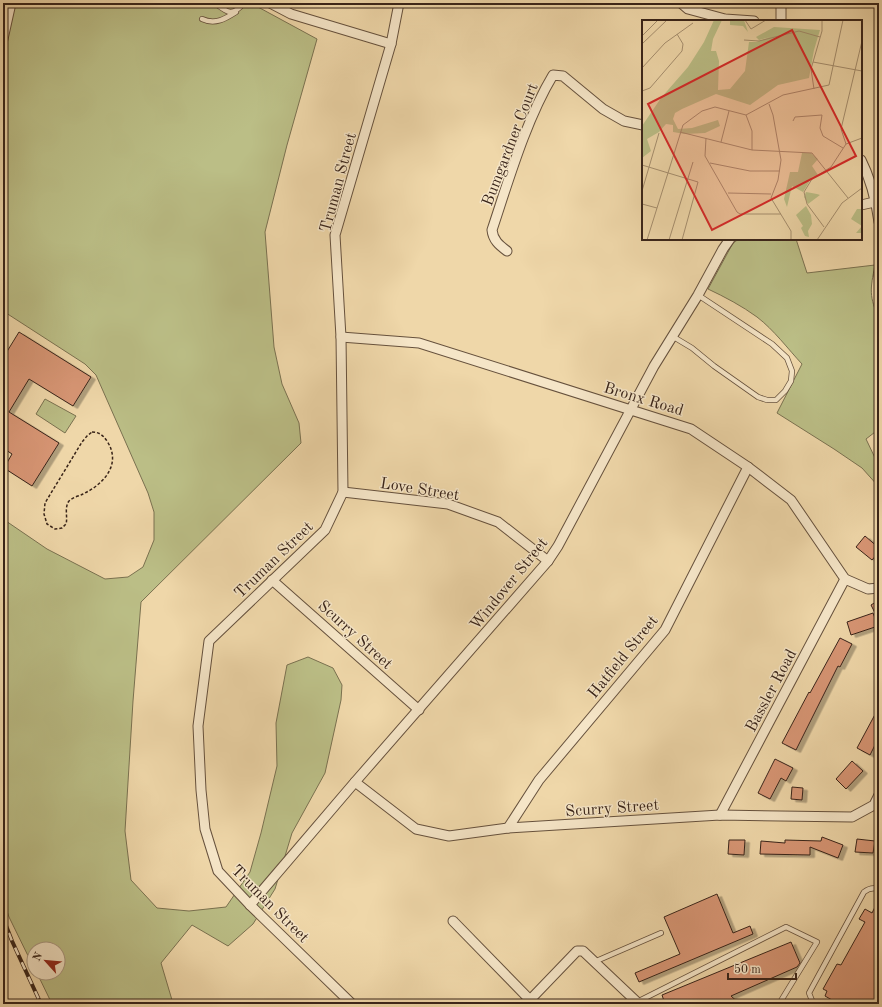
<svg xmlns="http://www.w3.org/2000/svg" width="882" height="1007" font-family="'Old Standard TT',serif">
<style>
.green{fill:#bbbe86;stroke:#7a7150}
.building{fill:#d89675;stroke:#392419;filter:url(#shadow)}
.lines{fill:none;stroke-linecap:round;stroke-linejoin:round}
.lane-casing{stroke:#66513d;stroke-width:6}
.street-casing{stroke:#66513d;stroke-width:11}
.path{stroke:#392419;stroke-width:1.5;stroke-dasharray:3 2;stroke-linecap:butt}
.lane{stroke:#f5e5c7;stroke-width:4.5}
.street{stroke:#f5e5c7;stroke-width:9}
.rail-casing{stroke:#392419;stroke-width:4}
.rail{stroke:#f5e5c7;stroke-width:2.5;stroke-dasharray:8;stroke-linecap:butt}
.labels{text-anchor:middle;stroke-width:3;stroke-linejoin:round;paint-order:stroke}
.street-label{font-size:16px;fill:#392419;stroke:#f5e5c7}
.inset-road{fill:none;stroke:#a68f6f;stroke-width:1}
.view{fill:#d62828;fill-opacity:0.15;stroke:#d62828;stroke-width:2}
.inset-edge{fill:none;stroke:#392419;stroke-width:2}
</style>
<defs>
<filter id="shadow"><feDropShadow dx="4.5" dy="2.5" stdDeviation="0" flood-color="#0004"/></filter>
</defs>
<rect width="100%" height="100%" fill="#efd7a9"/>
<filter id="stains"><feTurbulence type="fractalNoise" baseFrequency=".005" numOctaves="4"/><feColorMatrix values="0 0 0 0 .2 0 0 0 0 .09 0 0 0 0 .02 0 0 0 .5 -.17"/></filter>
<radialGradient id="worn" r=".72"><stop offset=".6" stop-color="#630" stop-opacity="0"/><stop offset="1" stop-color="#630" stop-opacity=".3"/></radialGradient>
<g class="green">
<path d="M3,3H253L258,7L317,39L287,145L265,232L274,347L282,384L299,423L301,443L141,602L133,701L125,831L131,880L157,908L189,911L226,907L250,872L261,833L277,766L276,723L287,665L308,657L333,668L342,685L341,700L325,773L292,833L275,889L253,924L228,946L192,925L161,963L172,1000L175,1004H52L37,973H58V949H34V968L9,917L3,899V519L47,549L105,579L128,577L143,567L154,540V512L148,493L96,375L85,364L3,311Z"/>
<path d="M739,239H796L807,273L875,265C870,290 869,296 879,319V429L866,439L876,460L879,463V487L862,468L834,449L777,413L802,364C788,349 774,330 757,317C742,306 725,297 708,289L733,243Z"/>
<path d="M45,399L76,416L65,433L36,414Z"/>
</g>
<g class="building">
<path d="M19,332L91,377L73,406L29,379L9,412L59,443L32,486L4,468L12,454L3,448V358Z"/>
<path d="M865,536L879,548V552L872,560L856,547Z"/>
<path d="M879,600V621L871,605Z"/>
<path d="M873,613L878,626L851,635L847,622Z"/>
<path d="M840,638L852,644L840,667L838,666L796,750L782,743L809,692L810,693Z"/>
<path d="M879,707V737L870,755L857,748Z"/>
<path d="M775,759L793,768L786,781L781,778L770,799L758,793Z"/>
<path d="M852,761L863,771L846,789L836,779Z"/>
<path d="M792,787L803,788L802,800L791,799Z"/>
<path d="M822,837L843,845L838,858L810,847V855L760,854L761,841L785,843V840L821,841Z"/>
<path d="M857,839L875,841L873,853L855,852Z"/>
<path d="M729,840H745L744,855L728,854Z"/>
<path d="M717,894L733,933L750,926L753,934L639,982L635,973L680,954L664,917Z"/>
<path d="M879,899V1004H839L825,996L827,991L823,989L837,964L841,965L865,922L859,919L865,909L872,913Z"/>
<path d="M791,942L800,963L797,967L731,996L740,1004H665L662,995Z"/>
</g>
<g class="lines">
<defs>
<g id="lane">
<path d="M215,3C228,13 232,17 244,3"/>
<path d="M202,19C215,25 225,19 236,12"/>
<path d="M672,336L692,348L714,366L758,397L767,400H776L785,391L791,381L792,371L787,358L772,344L698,295"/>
<path d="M594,962L661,933"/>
<path d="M637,1002L786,927L817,942L779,1004"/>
<path d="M815,1004L813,1003L809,993L864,892C869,888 873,887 879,889"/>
</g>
<g id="street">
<path d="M270,3L291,14L391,44"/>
<path d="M681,3L688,9L725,19L754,21"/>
<path d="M781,21V3"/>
<path d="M3,39L11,3"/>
<path d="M861,160C871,180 876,200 879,222"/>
<path d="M861,205L879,201"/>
<path d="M507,251C499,245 493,240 492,230C509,179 526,120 553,75L563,76L603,109L624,121L643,125"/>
<path d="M879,273V276"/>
<path d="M341,337L419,343L691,429L748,467L791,500L845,579L868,589L879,588"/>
<path d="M343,492L448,504L498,522L548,561"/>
<path d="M272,580L419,710"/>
<path d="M355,782L416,829L449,836L508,828L720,815L852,817L874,805L879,795"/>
<path d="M720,815L845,579"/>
<path d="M508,828L539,780L665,630L748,467"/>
<path d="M250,905L355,782L548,561L558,546L654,366L698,295L723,249L730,239"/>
<path d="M453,921L534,1004"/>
<path d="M352,1004L250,905L218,871L205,829L201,790L198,726L209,641L325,530L343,492L341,337L335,235L391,44L399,3"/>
<path d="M526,1004L577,951H583L639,1004"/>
</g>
</defs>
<use href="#lane" class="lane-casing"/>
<use href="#street" class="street-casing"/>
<path class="path" d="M92,432C99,432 103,435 107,441C122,464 104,484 83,494C79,496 73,497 69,501C64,508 68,517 66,524L62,528L55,529L47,524L44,514L45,503L82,442L87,436Z"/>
<use href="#lane" class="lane"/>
<use href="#street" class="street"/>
<defs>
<path id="rail" d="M3,918L12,941L41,1004"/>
</defs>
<use href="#rail" class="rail-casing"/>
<use href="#rail" class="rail"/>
</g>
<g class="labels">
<g class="street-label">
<text transform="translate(509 144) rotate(-69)" y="6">Bumgardner Court</text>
<text transform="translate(337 182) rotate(-75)" y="6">Truman Street</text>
<text transform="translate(644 398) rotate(17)" y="6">Bronx Road</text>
<text transform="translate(420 488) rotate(9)" y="6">Love Street</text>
<text transform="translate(273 559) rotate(-44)" y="6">Truman Street</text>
<text transform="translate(508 583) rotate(-51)" y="6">Windover Street</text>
<text transform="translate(356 634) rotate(42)" y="6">Scurry Street</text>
<text transform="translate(622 656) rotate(-51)" y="6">Hatfield Street</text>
<text transform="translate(770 690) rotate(-62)" y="6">Bassler Road</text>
<text transform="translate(612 807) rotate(-4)" y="6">Scurry Street</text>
<text transform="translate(271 903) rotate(45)" y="6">Truman Street</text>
</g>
</g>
<g transform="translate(642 20)">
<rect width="220" height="220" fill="#efd7a9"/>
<path d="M72,0H80L71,19L69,31H74L77,41L76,70L88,69L103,51L107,22H114L128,17L117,20L114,17L132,7L178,10L172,30L167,58L136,65L108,85L74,74L40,89L33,93L31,99L36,109L50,108L76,100L78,106L63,113L43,114L31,112V105L24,104L17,112L5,119L9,131L0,138V106L19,78L46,47L62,22ZM88,0H102L106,12L101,6L88,5ZM160,133H169L176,139L170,146L176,155L170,157L161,172L150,166L145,187L142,179L148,152H156ZM164,172L175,174L178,175L166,184L162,177ZM164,186L169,195L170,204L166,211L167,217L163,216L159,208L161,206L154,195ZM215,189H220V213H214L220,206L209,199Z" fill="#bbbe86"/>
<path class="inset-road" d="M103,0L109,9L124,0M0,16L16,0M102,20L117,21L157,11L178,17M0,24L25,0M171,42L220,51M0,48L23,23L51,3M172,69L169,49L180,11V0M0,71L8,68L40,31L41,24L35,14M127,84L131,95L139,140L136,160L129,178L149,211V220M104,95L110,111V130M151,101L153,97L180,95L178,108L181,116L201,128M38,112L110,130L170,133L206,178M64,118L63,136L95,192L98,194H139M79,122L87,91M204,124L199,109L220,21M68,143L108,151H138M0,145L56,162L40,220M0,171L17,113M86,173L129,174M0,184L15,188M182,207L165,184L162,172L170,159L189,147L204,124L220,118M5,220L41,105L60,91L73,87L104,95L141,75L187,65L201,0M27,220L51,142M175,220L200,183L220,168"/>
<path class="view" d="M150,10L214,136L70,210L6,84Z"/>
<rect width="220" height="220" class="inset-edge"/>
</g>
<rect width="882" height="1007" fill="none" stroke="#efd7a9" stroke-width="16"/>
<rect x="4" y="4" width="874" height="999" fill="none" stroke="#392419" stroke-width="2"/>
<rect x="8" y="8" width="866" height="991" fill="none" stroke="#392419"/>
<g transform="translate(46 961) rotate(297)"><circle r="19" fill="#f5e5c7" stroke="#aa9881"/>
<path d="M0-3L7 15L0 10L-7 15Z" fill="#8f2418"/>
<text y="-6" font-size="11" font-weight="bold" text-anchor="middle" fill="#392419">N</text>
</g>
<path d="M728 973v6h68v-6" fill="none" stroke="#392419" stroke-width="2"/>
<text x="734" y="973" font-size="12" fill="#392419" stroke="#f5e5c7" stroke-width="3" paint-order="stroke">50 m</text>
<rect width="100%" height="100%" filter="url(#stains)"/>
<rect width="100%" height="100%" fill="url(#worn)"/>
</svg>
